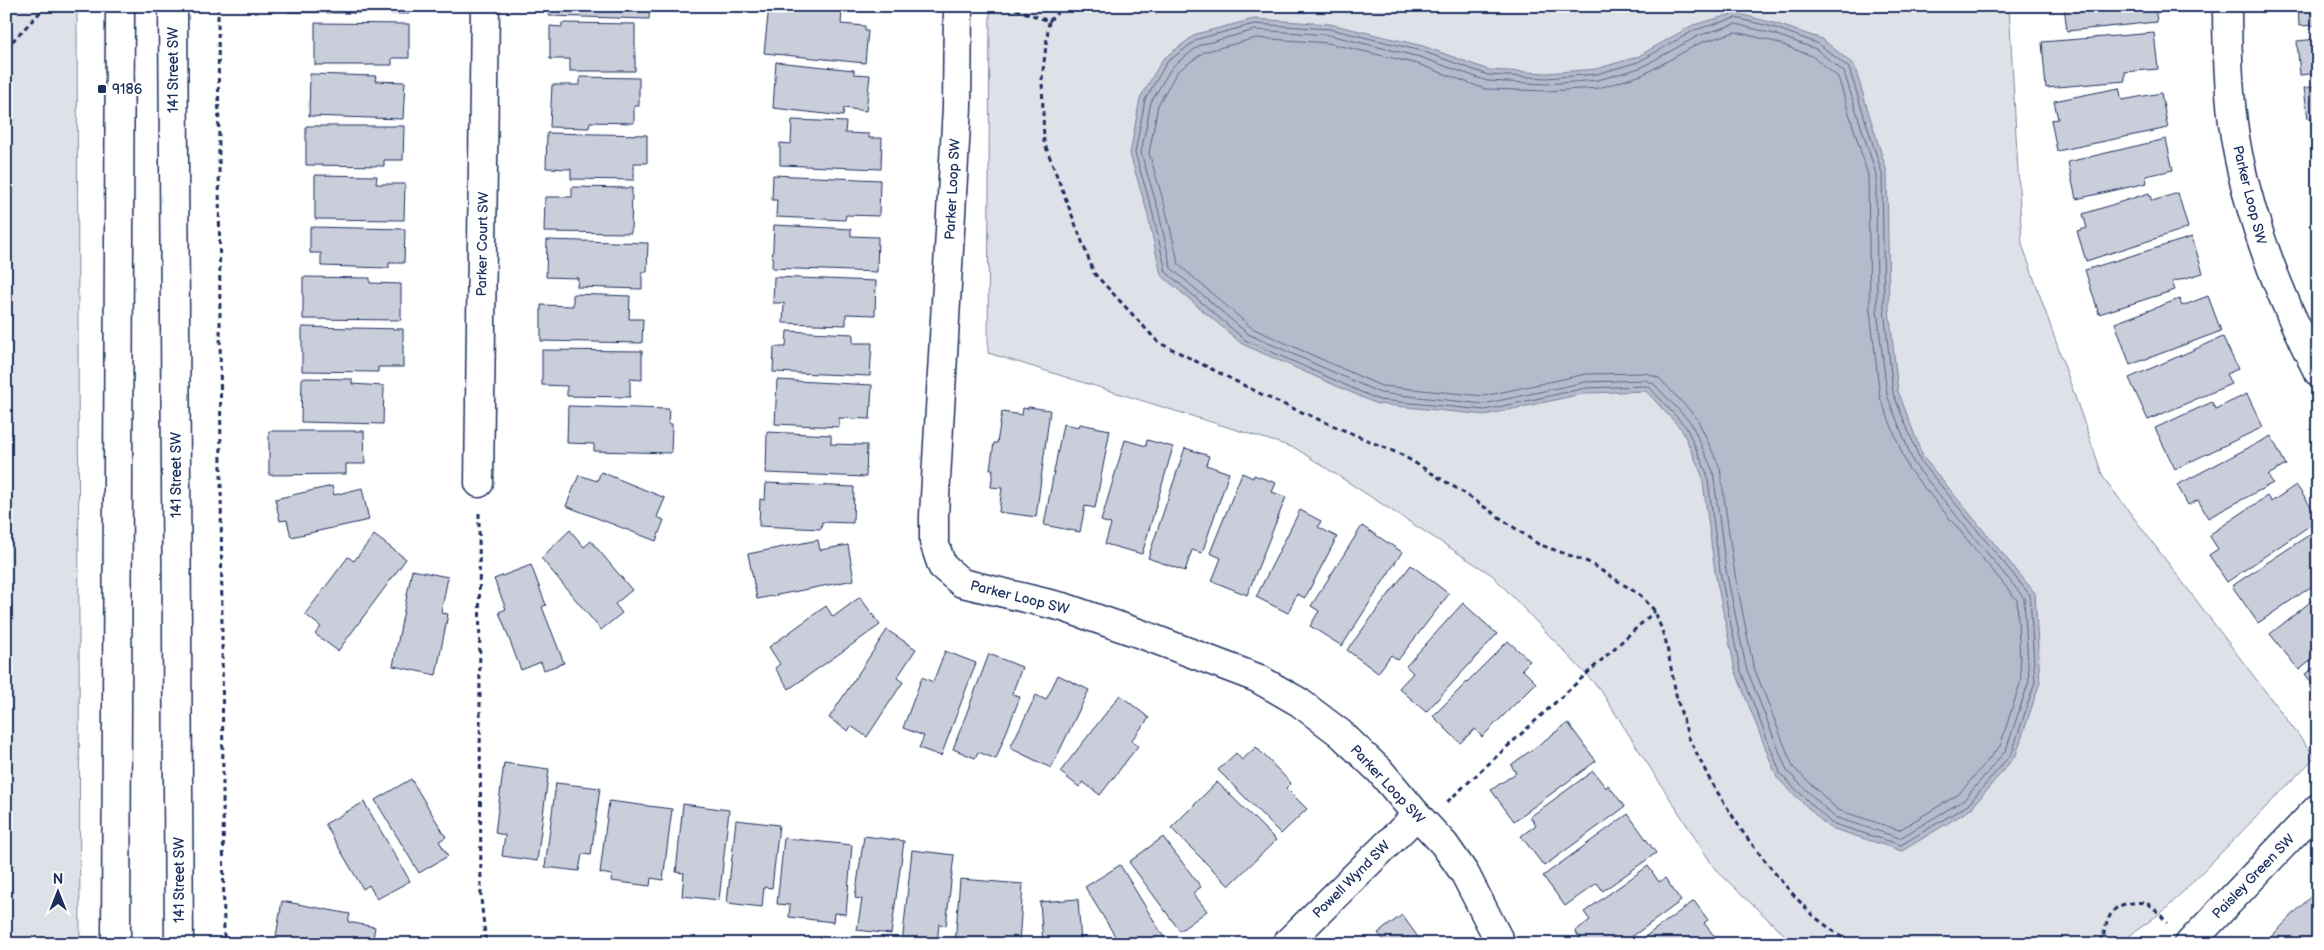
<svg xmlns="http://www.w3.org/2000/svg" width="2324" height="950" font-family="'Balsamiq Sans',sans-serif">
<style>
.green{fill:#dee1e7;stroke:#7c88a2}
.water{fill:#b5bbca;stroke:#77839f}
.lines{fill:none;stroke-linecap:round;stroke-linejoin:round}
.shore{stroke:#596789;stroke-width:1}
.building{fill:#caceda;stroke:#1b2f5e}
.street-casing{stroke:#1b2f5e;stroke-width:31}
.secondary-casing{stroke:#1b2f5e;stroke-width:31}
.path{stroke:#1b2f5e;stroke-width:3;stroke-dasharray:5 4;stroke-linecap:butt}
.street{stroke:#fff;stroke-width:28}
.secondary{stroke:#fff;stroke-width:28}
.poi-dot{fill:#1b2f5e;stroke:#fff;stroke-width:2}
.labels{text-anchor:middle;stroke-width:4;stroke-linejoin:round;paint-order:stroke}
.street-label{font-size:14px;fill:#1b2f5e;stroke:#fff}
.poi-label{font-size:14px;fill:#1b2f5e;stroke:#fff;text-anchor:start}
</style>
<rect width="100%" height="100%" fill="#fff"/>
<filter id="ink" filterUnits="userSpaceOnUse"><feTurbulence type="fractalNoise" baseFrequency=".02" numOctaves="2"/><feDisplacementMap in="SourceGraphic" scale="10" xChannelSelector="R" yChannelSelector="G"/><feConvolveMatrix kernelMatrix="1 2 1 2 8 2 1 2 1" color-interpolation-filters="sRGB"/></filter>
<g filter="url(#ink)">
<g class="green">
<path d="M6,6H77L80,944H6Z"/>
<path d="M990,6H2009L2022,244L2103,477L2315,757L2166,909L2118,944H1794L1715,869L1599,688L1492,575L1295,448L988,353Z"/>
</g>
<path class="water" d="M1736,13L1777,24L1822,39L1854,65L1887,172L1889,309L1898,391L1923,457L2035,593L2040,682L2016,755L1971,809L1902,851L1828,827L1777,778L1735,670L1715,572L1702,475L1682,430L1646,391L1587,393L1485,415L1377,404L1242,344L1161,275L1147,212L1130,154L1140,98L1163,59L1196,34L1254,19L1330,24L1423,46L1489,70L1547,73L1596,69L1637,57L1693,25Z"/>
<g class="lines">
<g class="shore">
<path d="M1736,18L1776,28L1819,44L1849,68L1882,173L1884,309L1893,393L1920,460L2030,595L2035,682L2012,753L1968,805L1901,845L1831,823L1781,775L1740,669L1720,571L1707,473L1686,427L1650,388L1645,386L1586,388L1485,410L1379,400L1245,340L1166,272L1152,210L1135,153L1145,100L1167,62L1198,39L1254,24L1330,29L1422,51L1488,75L1547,78L1597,74L1638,62L1695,30Z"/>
<path d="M1736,24L1774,34L1816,49L1844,72L1876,174L1877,309L1887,395L1914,464L2024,598L2029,681L2006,750L1964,800L1900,838L1834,817L1787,771L1746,667L1726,570L1713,471L1691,423L1654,384L1645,380L1585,382L1484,404L1380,393L1248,334L1171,268L1158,209L1141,153L1151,102L1172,67L1200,45L1255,30L1329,35L1420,57L1487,81L1547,84L1598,80L1640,68L1698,36Z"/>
<path d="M1736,32L1772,41L1812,56L1838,77L1868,175L1870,310L1880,397L1908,468L2017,600L2021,680L2000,746L1959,794L1899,830L1838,810L1793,767L1753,665L1734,569L1720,468L1697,418L1659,378L1646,373L1586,374L1484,396L1381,386L1252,328L1179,265L1165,207L1149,153L1158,105L1177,72L1204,52L1256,38L1328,43L1418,64L1485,89L1547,91L1599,88L1642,75L1700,43Z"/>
</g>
</g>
<g class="building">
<path d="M288,6H409V14L288,12Z"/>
<path d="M550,6H650L649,19L549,16Z"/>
<path d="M769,6H796L842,11L841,24L865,26V31H868L865,63L764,53Z"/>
<path d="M2064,6H2155L2157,22L2067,31Z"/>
<path d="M2298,6H2318V25L2299,26Z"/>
<path d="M315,23L409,24V58H392V65H315Z"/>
<path d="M562,23L635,24V71H570V59H550V26L562,27Z"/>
<path d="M2154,33L2158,69L2125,72V81L2046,88L2042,42Z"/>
<path d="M2318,39V73L2300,75L2297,41Z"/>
<path d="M776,62L854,70V74L870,75L866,111L844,108L843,116L773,108Z"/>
<path d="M310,74L376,76L375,81L405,82L403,119L309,116Z"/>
<path d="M580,77L639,78V106H634V123L590,122L589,128L550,127L552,85H580Z"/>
<path d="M2318,86V117L2308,119L2304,88Z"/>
<path d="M2119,88L2122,100L2161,93L2168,128L2057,151L2051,120L2058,119L2054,101Z"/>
<path d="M792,120L846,122L845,133L869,134V138H882L881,169L780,165V143L791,144Z"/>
<path d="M306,126H404L403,160H384V166L306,165Z"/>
<path d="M547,133L647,135V163H634V180L571,179V169L546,168Z"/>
<path d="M2166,139L2173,170L2146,176L2147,183L2076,199L2068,162Z"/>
<path d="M315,175L377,176L376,184H405L404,220L315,219Z"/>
<path d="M773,175L880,180L879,216L846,215L845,220L776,217L777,200H772Z"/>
<path d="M572,187L632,188L631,233L544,232L545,197H572Z"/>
<path d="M2149,193L2152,201L2178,193L2188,228L2086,261L2077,231L2087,228L2083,214Z"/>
<path d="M774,225L851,229V236L878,237L877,272L772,268Z"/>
<path d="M310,227L405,229L404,263H389V268L321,266V253H310Z"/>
<path d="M2192,237L2203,273L2172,282L2175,290L2099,314L2085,270Z"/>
<path d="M547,240L648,243L647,272H642V289L577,287L578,278L546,277Z"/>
<path d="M303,277L370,278V283L401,284V320L303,319Z"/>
<path d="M774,277L876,281L875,315L846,314V325L783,323L784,303H773Z"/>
<path d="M573,294L630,296L629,319H643L642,343L541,341V305L573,306Z"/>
<path d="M2208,296L2221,331L2130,365L2115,323L2179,299L2182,306Z"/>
<path d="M302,327L403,329V367H378V372L302,371Z"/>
<path d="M787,331L853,334V343H872L870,376L773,372L774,347H786Z"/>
<path d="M2223,337L2238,369L2226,374L2231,384L2148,420L2129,378Z"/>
<path d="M542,350L642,351V380L630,379V397L567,396V386L542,385Z"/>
<path d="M302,378L352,379V384L384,386L383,424L301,422Z"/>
<path d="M777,380L872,385L870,419L839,418V427L775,424Z"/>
<path d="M2247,394L2263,427L2175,469L2155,428L2212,402L2215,409Z"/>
<path d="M568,406L669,409L668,424H672L671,453L594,451V444L567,443Z"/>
<path d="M1028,407L1050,410L1036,517L999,512L1002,488L991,487L993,469H990L994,443H997L1002,412L1022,415L1023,408L1028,409Z"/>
<path d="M1063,424L1079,427L1080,424L1110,430L1095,508L1085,506L1080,532L1044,525Z"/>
<path d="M269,431H364L365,464H346V474L269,475Z"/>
<path d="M767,432L831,435V444L867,445L866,477L766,473Z"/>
<path d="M2271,436L2286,465L2268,475L2273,483L2208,518L2198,500L2188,505L2177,485Z"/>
<path d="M1125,440L1146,446L1147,440L1173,447L1142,554L1105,544L1111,524L1101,521Z"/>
<path d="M1185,448L1209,456L1206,465L1229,473L1202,553L1192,550L1185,571L1148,558Z"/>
<path d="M601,472L665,498L657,517L664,520L656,541L566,506L579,475L597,481Z"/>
<path d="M1242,473L1253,478L1254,475L1276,483L1272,492L1286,497L1247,595L1212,581L1221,558L1210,553Z"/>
<path d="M766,483L854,487L853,523L822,522L821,529L759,526L760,499L765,500Z"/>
<path d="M2296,485L2318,517V520L2227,582L2209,555L2218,549L2209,535L2267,496L2271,502Z"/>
<path d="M332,486L334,495L362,488L369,520L291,537L287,520L280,521L275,499Z"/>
<path d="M1300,510L1321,521L1318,527L1337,537L1305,598L1297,594L1288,613L1256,597Z"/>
<path d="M1362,526L1402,552L1342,646L1310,626L1319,611L1311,606Z"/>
<path d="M2318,529V582L2258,623L2232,586Z"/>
<path d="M570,530L584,547L591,541L632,590L615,604L622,613L601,630L541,558Z"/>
<path d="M374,535L406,559L338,651L315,634L321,627L305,614L348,557L354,561Z"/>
<path d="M818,540L820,550L848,545L854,580L757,599L748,554Z"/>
<path d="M531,565L546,605L542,607L564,663L544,670L541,662L521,670L499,612L506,609L494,579Z"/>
<path d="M1411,565L1449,594L1398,660L1391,655L1378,673L1347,650Z"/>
<path d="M412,570L448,577L441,613L448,614L436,675L393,666Z"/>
<path d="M2318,596V655L2299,670L2270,634Z"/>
<path d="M860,597L880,625L789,689L775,668L780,664L769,647L826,606L833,617Z"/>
<path d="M1463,603L1497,634L1426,712L1399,688L1413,673L1406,666Z"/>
<path d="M887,630L916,649L897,678L903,682L867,737L851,726L848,731L829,718Z"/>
<path d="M1508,641L1530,661L1522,669L1536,683L1482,737L1475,729L1460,743L1433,716Z"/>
<path d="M945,651L976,663L941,756L919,748L924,736L903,728L922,677L933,682Z"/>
<path d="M989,654L1022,667L1012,694L1020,697L996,759L978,752L975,758L953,749Z"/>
<path d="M2318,665V691L2305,674Z"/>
<path d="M1058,675L1089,690L1051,768L1010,748L1036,695L1046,700Z"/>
<path d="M1120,695L1149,718L1131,741L1138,746L1100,795L1083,782L1079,787L1060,772Z"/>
<path d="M1568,723L1596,761L1514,821L1491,790L1516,773L1511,765Z"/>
<path d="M1256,747L1291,783L1286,788L1307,809L1281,834L1218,770L1236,753L1242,760Z"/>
<path d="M504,763L549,769L537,861L502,856L505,835L495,833Z"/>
<path d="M1593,771L1606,788L1608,785L1625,807L1544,866L1521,836L1536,825L1530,817Z"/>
<path d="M411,779L446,837L439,841L448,856L419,873L375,800Z"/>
<path d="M1217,782L1276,840L1229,886L1171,828Z"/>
<path d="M556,783L600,788L591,855L582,854L579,871L545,867Z"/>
<path d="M609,801L672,809L663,880L651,878L650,886L611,881L612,875L600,873Z"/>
<path d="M364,802L410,881L377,899L369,885L363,889L325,824Z"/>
<path d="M683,804L729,810L719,900L682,896L684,873L676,872Z"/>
<path d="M1628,814L1656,853L1603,891L1597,883L1565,906L1543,876Z"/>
<path d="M736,820L779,825L772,888L764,887L762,907L727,903Z"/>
<path d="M864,836L904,841L891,934L857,930L862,899L855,898Z"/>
<path d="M1163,837L1201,887L1193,893L1207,911L1180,931L1129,862Z"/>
<path d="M784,838L852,845L846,914L834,913L833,922L789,917L790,905L777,904Z"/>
<path d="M912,850L954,855L946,926L939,924L937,944H902Z"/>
<path d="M1120,865L1168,944H1120L1085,887Z"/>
<path d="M1648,866L1659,882L1665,878L1681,901L1622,944H1584L1575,931L1590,920L1584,912Z"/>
<path d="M960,879L1023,884L1019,944H955Z"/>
<path d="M2318,889V944H2264Z"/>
<path d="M1078,899L1081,944H1043L1040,902Z"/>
<path d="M282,901L350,914L348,922L375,927L372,944H286L275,942Z"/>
<path d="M1694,901L1708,920L1704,923L1719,942L1717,944H1635Z"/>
<path d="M1402,915L1423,944H1386L1378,933Z"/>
</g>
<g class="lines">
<defs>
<g id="street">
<path d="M958,6L957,107L934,515V542L942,566L962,583L1063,607L1141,634L1257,678L1299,702L1340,733L1380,771L1417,815L1444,844L1465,874L1501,944"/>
<path d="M2227,6C2227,53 2229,109 2238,154C2253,230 2283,303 2318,372"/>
<path d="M479,483L485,6"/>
<path d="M1286,944L1417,815"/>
<path d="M2189,944L2318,808"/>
</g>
<g id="secondary">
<path d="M173,6L179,944"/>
<path d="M116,944L120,6"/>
</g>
</defs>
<use href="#street" class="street-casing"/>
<use href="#secondary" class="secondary-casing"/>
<g class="path">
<path d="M218,6L224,944"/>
<path d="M1007,6L1049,21L1042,79L1044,142L1094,273L1158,342L1271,399L1402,455L1464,493L1538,544L1588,562L1640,595L1655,611L1666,642L1677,699L1688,736L1711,782L1744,834L1782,882L1812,915L1851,944"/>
<path d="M1049,21L1064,6"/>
<path d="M6,48L46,6"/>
<path d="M479,513L481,899L486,944"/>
<path d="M1447,802L1655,611"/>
<path d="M2073,944L2103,938"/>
<path d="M2106,944L2103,938C2107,919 2111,904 2132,903C2138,902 2147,902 2151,906C2157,910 2163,918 2167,923"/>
</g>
<use href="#street" class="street"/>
<use href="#secondary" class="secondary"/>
</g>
</g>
<rect class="poi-dot" x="97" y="84" width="10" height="10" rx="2.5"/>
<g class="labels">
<g class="street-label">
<text transform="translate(173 70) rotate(-90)" y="5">141 Street SW</text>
<text transform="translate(952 189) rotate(-87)" y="5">Parker Loop SW</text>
<text transform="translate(2250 195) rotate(76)" y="5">Parker Loop SW</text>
<text transform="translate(482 244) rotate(-89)" y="5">Parker Court SW</text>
<text transform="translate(176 475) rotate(-90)" y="5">141 Street SW</text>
<text transform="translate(1020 597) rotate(14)" y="5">Parker Loop SW</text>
<text transform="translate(1388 784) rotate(47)" y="5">Parker Loop SW</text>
<text transform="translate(2253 876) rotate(-46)" y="5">Paisley Green SW</text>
<text transform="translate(1351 879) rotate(-45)" y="5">Powell Wynd SW</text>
<text transform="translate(179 880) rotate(-90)" y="5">141 Street SW</text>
</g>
<g class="poi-label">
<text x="112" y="94">9186</text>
</g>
</g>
<rect width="2324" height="950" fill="none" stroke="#fff" stroke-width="25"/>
<rect x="12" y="12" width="2299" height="925" fill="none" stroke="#1b2f5e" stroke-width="2" filter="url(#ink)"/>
<g transform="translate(58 892)" stroke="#ffffff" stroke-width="4" paint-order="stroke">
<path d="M0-4L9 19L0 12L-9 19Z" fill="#1b2f5e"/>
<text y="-8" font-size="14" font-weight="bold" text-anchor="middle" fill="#1b2f5e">N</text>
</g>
</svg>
